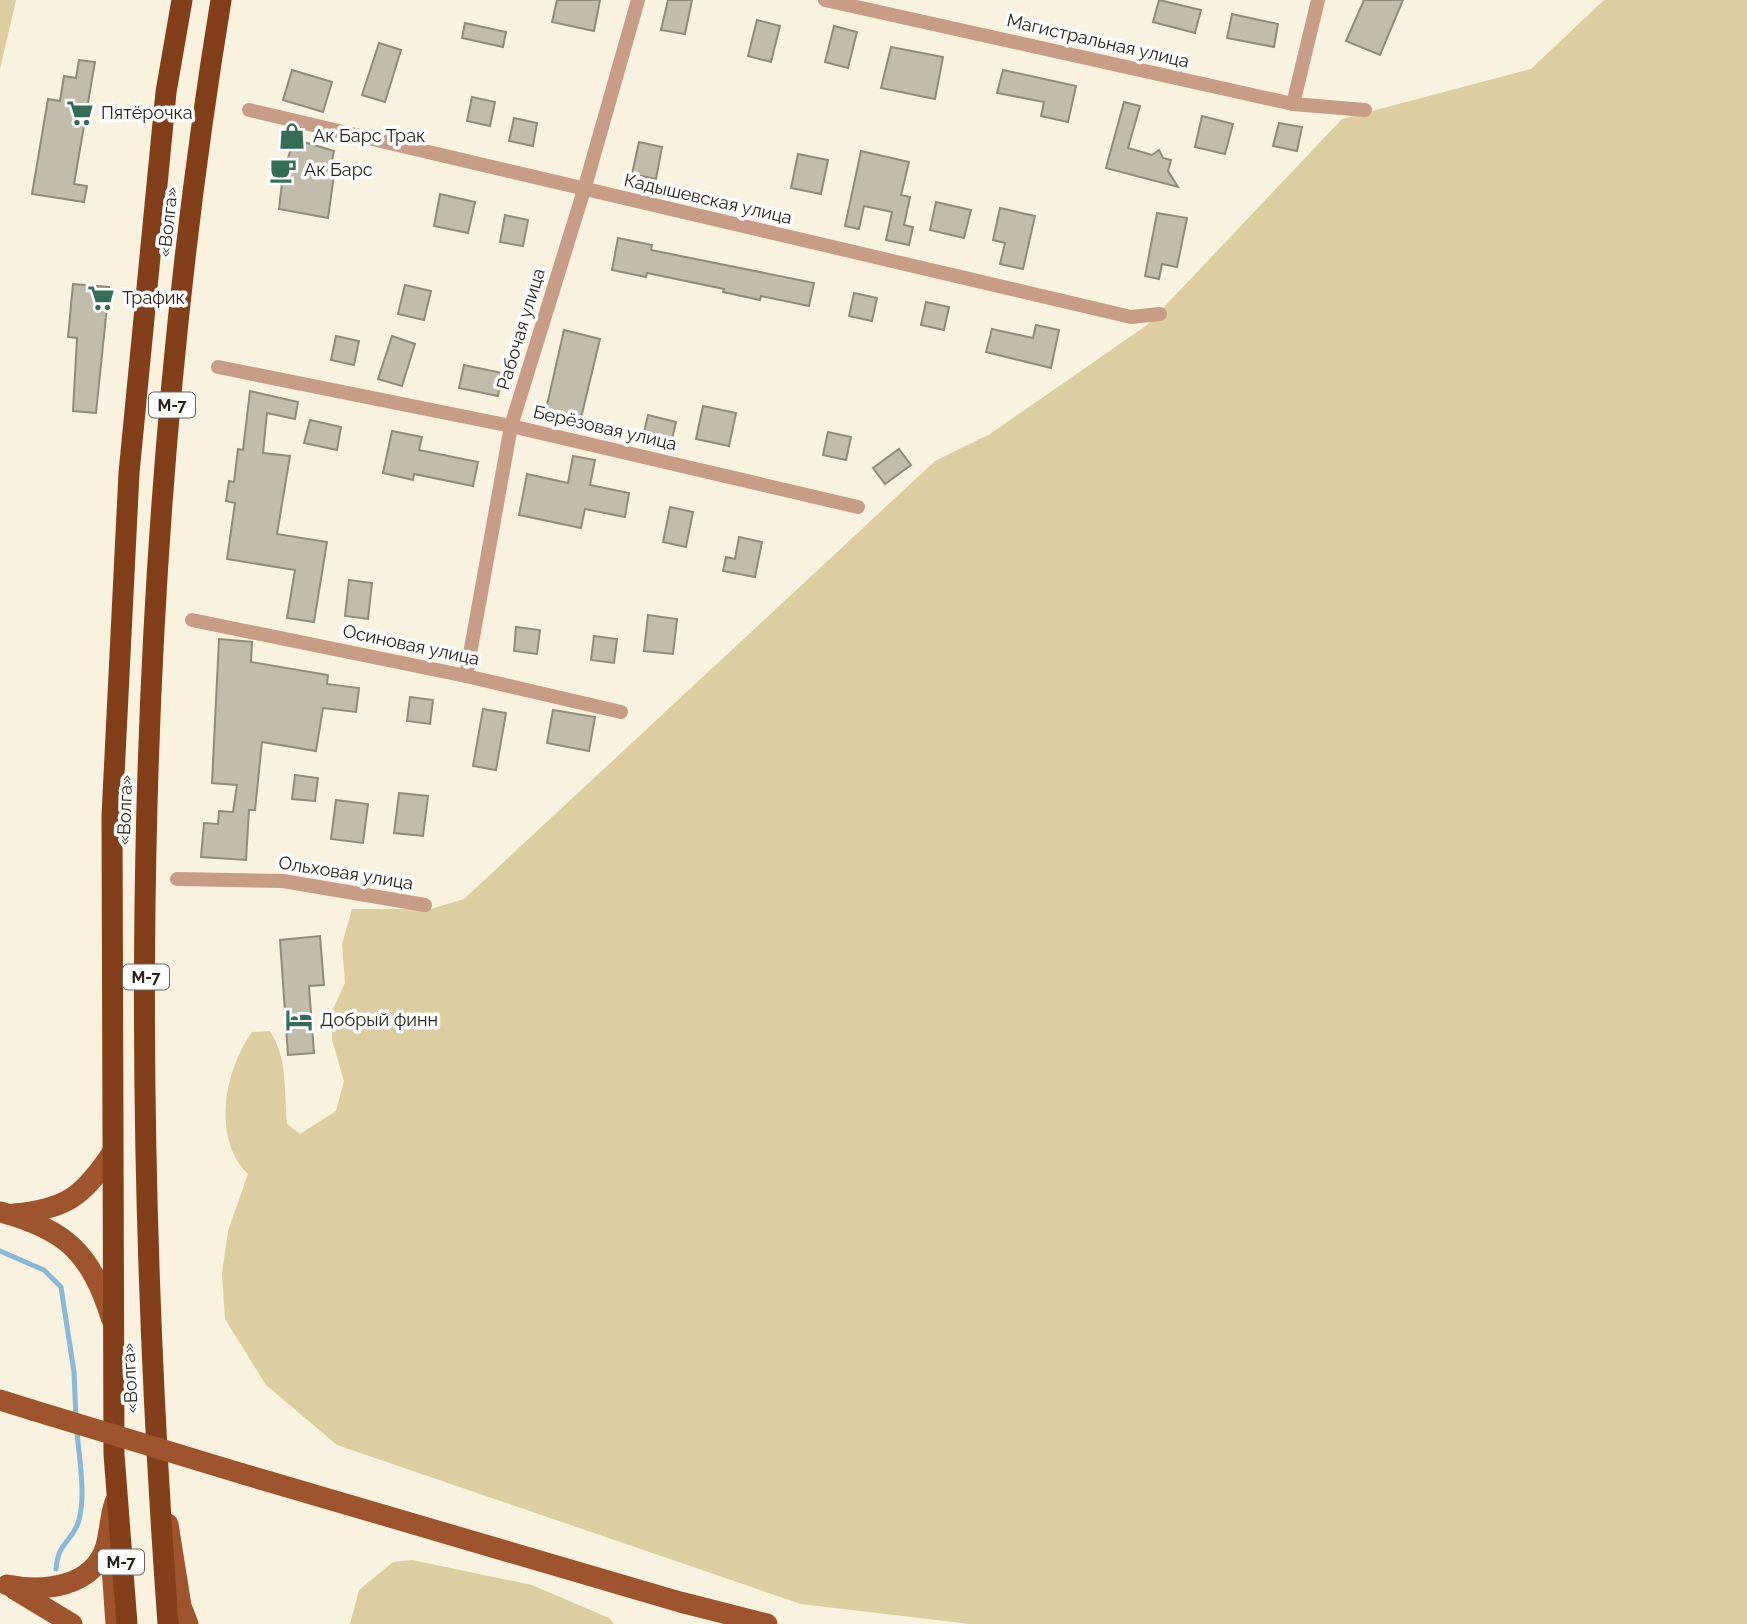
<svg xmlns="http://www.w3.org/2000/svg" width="1747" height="1624" font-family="Raleway,sans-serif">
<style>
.green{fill:#dccea1}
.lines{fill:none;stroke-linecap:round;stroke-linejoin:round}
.stream{stroke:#86b9da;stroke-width:5}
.building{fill:#c2bcaa;stroke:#918b79;stroke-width:2}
.street{stroke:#c89d88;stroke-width:14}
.primary{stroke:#9e542c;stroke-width:21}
.highway{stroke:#833f1a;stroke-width:21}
.primary-bridge{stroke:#9e542c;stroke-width:21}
.labels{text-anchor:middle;stroke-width:7;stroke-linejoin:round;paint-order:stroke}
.shield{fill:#fff;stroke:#666560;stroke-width:2}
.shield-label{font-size:16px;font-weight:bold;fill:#25231c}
.street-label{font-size:18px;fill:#25231c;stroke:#fff}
.poi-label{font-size:18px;fill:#25231c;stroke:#fff;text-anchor:start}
</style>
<rect width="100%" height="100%" fill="#f8f2de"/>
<g class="green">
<path d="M0,0H16L0,69Z"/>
<path d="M1604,0H1747V1624H970L801,1604L337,1445L266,1385L225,1319L222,1274L228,1231L248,1174C211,1138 225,1070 252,1032L270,1031C288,1059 284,1092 287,1124L300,1134L336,1111L344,1081L332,1040V1011L345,983L342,944L352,909H431L464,899L935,461L990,434L1147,325L1342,119L1531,69Z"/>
<path d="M412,1560L532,1585L609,1618L614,1624H350L359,1590L393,1562Z"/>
</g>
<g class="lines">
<g class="stream">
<path d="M0,1251L44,1270L61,1287L74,1372L76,1418"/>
<path d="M56,1569C58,1541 73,1542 79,1520C86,1493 79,1458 77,1431"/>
</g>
</g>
<g class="building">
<path d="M557,0H600L594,31L552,22Z"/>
<path d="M668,0H692L685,34L661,30Z"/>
<path d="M1159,0L1201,10L1195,33L1153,22Z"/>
<path d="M1364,0H1403L1380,55L1346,41Z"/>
<path d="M1232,14L1278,24L1274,47L1227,38Z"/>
<path d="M757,20L780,26L771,62L748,56Z"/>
<path d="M465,23L506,32L503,47L462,38Z"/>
<path d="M834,26L857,32L848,68L825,62Z"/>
<path d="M379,43L401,50L385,102L362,95Z"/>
<path d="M891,47L943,57L935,99L881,88Z"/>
<path d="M79,60L95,62L74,184L87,186L84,202L32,194L48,99L60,101L64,76L76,78Z"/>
<path d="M292,70L332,82L323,112L283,100Z"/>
<path d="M1003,70L1076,86L1068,122L1041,116L1044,102L997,93Z"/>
<path d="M472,97L495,102L490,126L467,121Z"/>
<path d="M1124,102L1140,106L1128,148L1152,155L1159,150L1163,158L1171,160L1168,171L1178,187L1106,168Z"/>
<path d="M1202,116L1233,124L1225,154L1195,147Z"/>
<path d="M514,118L537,123L533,146L509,141Z"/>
<path d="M1279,123L1302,127L1297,151L1273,146Z"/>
<path d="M294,139L334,151L329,174L334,175L328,218L279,209L283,174Z"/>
<path d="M639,142L662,147L656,179L632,174Z"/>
<path d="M861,151L909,162L901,195L910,197L904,225L913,227L909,245L886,240L892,212L864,206L859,229L845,226Z"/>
<path d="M798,154L828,160L821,194L791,188Z"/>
<path d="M440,194L475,202L468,233L434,226Z"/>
<path d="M936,202L971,210L964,238L930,230Z"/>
<path d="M1000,208L1035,216L1023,269L1000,264L1005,243L993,240Z"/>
<path d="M1157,213L1187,218L1177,267L1162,264L1159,279L1145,276Z"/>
<path d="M505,215L528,220L523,246L500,242Z"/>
<path d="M618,238L652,245L651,250L814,283L809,306L761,296L760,300L723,292L724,289L647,273L646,277L612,270Z"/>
<path d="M73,284L109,287L96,413L73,411L77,338L68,337Z"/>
<path d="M405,285L431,291L424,320L398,314Z"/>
<path d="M854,293L877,298L872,321L849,316Z"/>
<path d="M926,302L949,307L944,330L921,325Z"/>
<path d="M1036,325L1059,330L1051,368L986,352L992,329L1033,338Z"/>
<path d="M564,330L600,339L580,422L545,414Z"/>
<path d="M336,336L359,341L354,365L331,360Z"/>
<path d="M392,336L415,344L402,386L378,379Z"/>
<path d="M464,365L502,373L498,396L459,388Z"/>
<path d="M250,391L298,402L295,419L267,413L263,453L290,456L277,534L327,542L314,622L287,618L295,570L227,559L235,503L226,501L229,481L234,482L238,449L243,450Z"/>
<path d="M703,406L736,413L729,446L696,439Z"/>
<path d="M648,415L676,422L670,448L642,441Z"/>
<path d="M310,420L341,427L337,450L304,443Z"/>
<path d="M392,431L422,437L419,450L478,462L473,486L414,474L413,480L383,473Z"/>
<path d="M828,432L851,437L846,460L823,455Z"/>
<path d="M899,449L911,465L885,484L873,468Z"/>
<path d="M573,456L595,460L590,485L629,493L625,517L585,509L581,528L519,515L527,474L568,483Z"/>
<path d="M670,507L693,512L686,547L663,542Z"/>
<path d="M739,537L762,542L755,577L723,571L726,557L735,559Z"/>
<path d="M349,580L372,583L368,619L345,616Z"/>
<path d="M648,615L677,619L673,654L644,651Z"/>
<path d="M516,627L540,630L537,654L514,651Z"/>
<path d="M594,636L617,639L614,663L591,660Z"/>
<path d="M219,639L252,642L251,662L328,675L327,684L359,688L356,712L323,708L316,751L262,742L255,810H249L246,860L201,857L204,823L218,824L219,811L233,812L237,785L212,783Z"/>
<path d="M410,697L433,700L430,724L407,721Z"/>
<path d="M483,709L506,713L496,770L473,766Z"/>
<path d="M553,710L595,717L589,751L547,743Z"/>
<path d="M295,775L318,778L315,801L292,799Z"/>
<path d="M399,793L428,796L423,836L394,833Z"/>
<path d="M336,800L368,804L363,843L331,839Z"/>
<path d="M320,936L324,985L309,986L314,1053L288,1055L280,940Z"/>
</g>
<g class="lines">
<g class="street">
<path d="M825,0L1293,104L1365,110"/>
<path d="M1293,104L1318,0"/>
<path d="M249,110L1131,317L1160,314"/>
<path d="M218,367L511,426L858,507"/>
<path d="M192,620L466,676L621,712"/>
<path d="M466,676L511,426L584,190L638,0"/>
<path d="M177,879L283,881L425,905"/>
</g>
<g class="primary">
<path d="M0,1212C68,1230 91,1254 112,1320"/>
<path d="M14,1214C67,1209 83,1196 112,1153"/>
<path d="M0,1400L32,1410"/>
<path d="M243,1474L680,1602L767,1624"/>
<path d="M168,1524L181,1606L188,1624"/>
<path d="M111,1552L116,1624"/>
<path d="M7,1585C43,1592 93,1588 106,1546C110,1531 110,1516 115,1502"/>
<path d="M14,1589L72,1624"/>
</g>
<g class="highway">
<path d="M127,1624L114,1454L112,816L129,473L166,92L182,0"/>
<path d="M168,1624C129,1084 133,535 221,0"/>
</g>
<path class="primary-bridge" d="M32,1410L243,1474"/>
</g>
<defs>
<symbol id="supermarket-bare" viewBox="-9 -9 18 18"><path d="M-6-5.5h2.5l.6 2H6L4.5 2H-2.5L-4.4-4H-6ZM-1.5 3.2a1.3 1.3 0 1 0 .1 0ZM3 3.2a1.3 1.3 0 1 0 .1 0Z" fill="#346e57" stroke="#fff" stroke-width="2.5" paint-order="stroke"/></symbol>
<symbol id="shop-bare" viewBox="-9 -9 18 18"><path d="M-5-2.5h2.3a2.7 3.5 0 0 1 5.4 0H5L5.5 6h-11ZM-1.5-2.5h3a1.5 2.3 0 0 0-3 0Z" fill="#346e57" stroke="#fff" stroke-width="2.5" paint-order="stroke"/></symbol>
<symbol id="cafe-bare" viewBox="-9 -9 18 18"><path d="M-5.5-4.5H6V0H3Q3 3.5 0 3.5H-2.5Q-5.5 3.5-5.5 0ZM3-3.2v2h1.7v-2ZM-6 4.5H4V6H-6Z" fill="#346e57" stroke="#fff" stroke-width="2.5" paint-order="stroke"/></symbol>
<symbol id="hotel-bare" viewBox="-9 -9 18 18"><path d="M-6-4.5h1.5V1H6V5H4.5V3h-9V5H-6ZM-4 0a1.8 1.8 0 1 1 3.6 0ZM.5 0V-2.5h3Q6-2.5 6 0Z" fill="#346e57" stroke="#fff" stroke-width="2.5" paint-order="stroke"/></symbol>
</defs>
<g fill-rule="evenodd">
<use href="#supermarket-bare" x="61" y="94" width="38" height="38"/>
<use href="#shop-bare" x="273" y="117" width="38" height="38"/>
<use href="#cafe-bare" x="264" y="151" width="38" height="38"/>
<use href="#supermarket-bare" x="82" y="279" width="38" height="38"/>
<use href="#hotel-bare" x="280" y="1001" width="38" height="38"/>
</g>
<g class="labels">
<g class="shield">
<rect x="149" y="392.5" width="46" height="25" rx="5"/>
<rect x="123" y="964.5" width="46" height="25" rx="5"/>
<rect x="98" y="1549.5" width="46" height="25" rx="5"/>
</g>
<g class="shield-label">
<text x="172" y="411">М-7</text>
<text x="146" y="983">М-7</text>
<text x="121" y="1568">М-7</text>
</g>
<g class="street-label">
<text transform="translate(1098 41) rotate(13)" y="6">Магистральная улица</text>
<text transform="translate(708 199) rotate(13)" y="6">Кадышевская улица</text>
<text transform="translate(168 222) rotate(-84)" y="6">«Волга»</text>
<text transform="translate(521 329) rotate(-73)" y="6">Рабочая улица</text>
<text transform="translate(605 428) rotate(13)" y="6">Берёзовая улица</text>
<text transform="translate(411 645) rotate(12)" y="6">Осиновая улица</text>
<text transform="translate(125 810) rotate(-88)" y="6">«Волга»</text>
<text transform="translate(346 873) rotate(9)" y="6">Ольховая улица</text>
<text transform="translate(130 1378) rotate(-93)" y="6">«Волга»</text>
</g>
<g class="poi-label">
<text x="101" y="119">Пятёрочка</text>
<text x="313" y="142">Ак Барс Трак</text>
<text x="304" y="176">Ак Барс</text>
<text x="122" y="304">Трафик</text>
<text x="320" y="1026">Добрый финн</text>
</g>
</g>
</svg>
